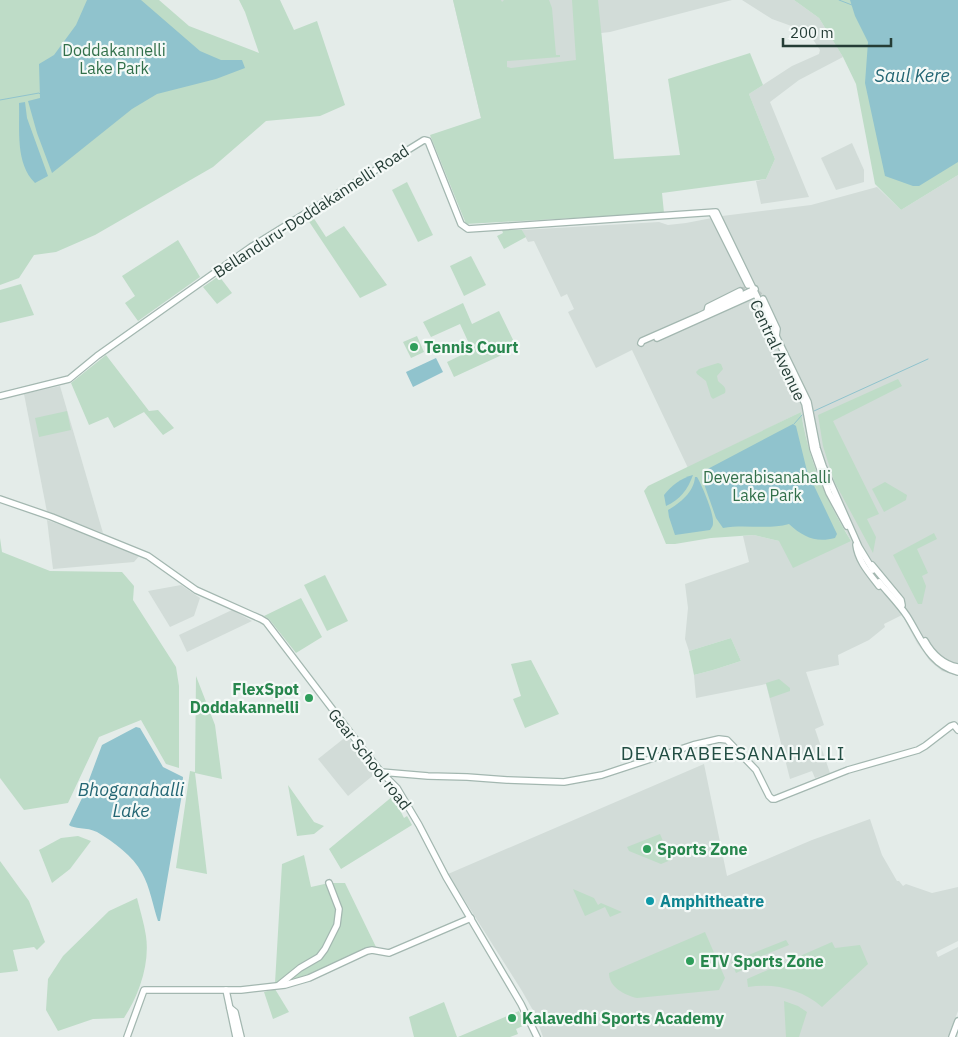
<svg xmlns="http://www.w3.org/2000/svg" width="958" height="1037" font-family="'IBM Plex Sans',sans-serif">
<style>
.built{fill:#d2dcd8}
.green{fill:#bedcc7}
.water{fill:#90c3cd}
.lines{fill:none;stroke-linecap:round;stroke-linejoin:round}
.stream{stroke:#90c3cd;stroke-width:1}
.secondary-tunnel{stroke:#bec9c5;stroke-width:5.5;stroke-dasharray:5.5 3;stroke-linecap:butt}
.secondary-casing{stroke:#a3b7b0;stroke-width:8}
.secondary{stroke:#fff;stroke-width:5.5}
.leisure-dot{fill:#2e9e5b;stroke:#f4f9f7;stroke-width:2}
.culture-dot{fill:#0f9aa8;stroke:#f4f9f7;stroke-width:2}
.labels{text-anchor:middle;stroke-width:4.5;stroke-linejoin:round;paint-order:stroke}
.park-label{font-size:16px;fill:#32704a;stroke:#f4f9f7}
.street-label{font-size:16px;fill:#253d36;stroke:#f4f9f7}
.leisure-label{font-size:16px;font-weight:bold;fill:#27864d;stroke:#f4f9f7;text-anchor:start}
.culture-label{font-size:16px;font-weight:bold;fill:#0d838f;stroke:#f4f9f7;text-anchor:start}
.water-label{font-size:18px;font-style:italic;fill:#236674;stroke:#f4f9f7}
.quarter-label{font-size:19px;letter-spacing:1px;fill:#224d43;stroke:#f4f9f7}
</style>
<rect width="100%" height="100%" fill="#e4ece9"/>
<g class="built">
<path d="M453,0H732L610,32L601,33L609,109L481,118Z"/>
<path d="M742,0H794L819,18L843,57L799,80L770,102L809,197L761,204L756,181L766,179L775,159L749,94L792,66L819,54L820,50L808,32L772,19Z"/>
<path d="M852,143L864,170V182L836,190L821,158Z"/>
<path d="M958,175V676L942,671L930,661L917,643L902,615L884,624L885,627L869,640L838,655L839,665L806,672L824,725L815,729L830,773L815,778L812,771L790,779L766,684L696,698L694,675L713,670L741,661L731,638L689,651L685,639L688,608L685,584L749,562L743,536L754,535L779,541H851L825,495L816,471L807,442L801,412L688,468L632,350L596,368L568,312L574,309L567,294L561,297L534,241L528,242L522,230L659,222L668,225L686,223L722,216L811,205L877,187L901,210Z"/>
<path d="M60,386L103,533L47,512L24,394Z"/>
<path d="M47,520L119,546L140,555L134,562L53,569Z"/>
<path d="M181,585L200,598L194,616L170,627L148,591Z"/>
<path d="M232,610L252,621L187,652L179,635Z"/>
<path d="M347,736L376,773L348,796L318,759Z"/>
<path d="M704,764L727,876L812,840L870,819L882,855L897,881H899L903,886L906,884L932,893L958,887V941L936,952L938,957L958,947V1011L948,1037H543L534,1012L522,991L448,874Z"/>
</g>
<g class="green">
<path d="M0,0H159L189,26L259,53L245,12L239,0H280L294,30L317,21L345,105L320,116L266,121L213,167L95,235L56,252L34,255L19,278L0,285Z"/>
<path d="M453,0H501L502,2L504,0H549L552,8L556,55H560V57L507,61V67L511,68L576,60L572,0H598L614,159L680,155L668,79L750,53L763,85L749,94L775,159L766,179L662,193L664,213L466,224L430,135L481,118Z"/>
<path d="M794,0H958V175L901,210L875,184L856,84L843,57L819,18Z"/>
<path d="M407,182L433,235L418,242L392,190Z"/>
<path d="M311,214L326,237L344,226L387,285L360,298L306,217Z"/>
<path d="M502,230H522L526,237L504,249L497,236L503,233Z"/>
<path d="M178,240L200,277L138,321L125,303L135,296L122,276Z"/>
<path d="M471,256L486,285L464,296L450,266Z"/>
<path d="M219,276L232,293L217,304L203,287Z"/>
<path d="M21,284L34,315L0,323V290Z"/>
<path d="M463,303L472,324L499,311L517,348L454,377L447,362L472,350L460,324L431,337L423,322Z"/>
<path d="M417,336L424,352L411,358L403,342Z"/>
<path d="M106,355L149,411L158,410L174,428L163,435L144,412L114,428L108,417L89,425L71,383Z"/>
<path d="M718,363L721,364L723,369L717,376L718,381C722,385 727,387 725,393L713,399L711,397L706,381L697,374L696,372L699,369Z"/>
<path d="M898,379L902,386L833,421L879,514L867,519L876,537L873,553L834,481L823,446L818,415Z"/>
<path d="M67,411L71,430L39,437L35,418Z"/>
<path d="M801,412C808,459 826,500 851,541L793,568L779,541L754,535L711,538L675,544H666L644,491L648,486Z"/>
<path d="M885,482L907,495L906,500L884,512L872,489Z"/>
<path d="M934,533L937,539L917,549L928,573L922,576L926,586L922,604H918L893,555Z"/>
<path d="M0,538L2,552L50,571L122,572L134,586L133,600L176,667L179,686V768L166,764L141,720L99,737L68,803L24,810L0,778Z"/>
<path d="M325,575L348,621L327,631L304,585Z"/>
<path d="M301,598L322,637L296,653L269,619L264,616Z"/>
<path d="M731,638L741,661L713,670L694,675L689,651Z"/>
<path d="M531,660L559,714L525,728L513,699L521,696L511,664Z"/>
<path d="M196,676L215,725L222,779L195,773L207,874L176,868L190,771L195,772Z"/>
<path d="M779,679L790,688V691L770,698L766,683Z"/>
<path d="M288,785L314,822L324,826L314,834L297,836Z"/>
<path d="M393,796L404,818L407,816L412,825L341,869L329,849Z"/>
<path d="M660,834L671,860L661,864L629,851L627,847Z"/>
<path d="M78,836L91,841L70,869L52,883L39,850L61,838Z"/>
<path d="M304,855L311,887L329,883H345L376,947H367L304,977L275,983L282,864Z"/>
<path d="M0,861L29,901L45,942L37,950L34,947L13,950L18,971L0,973Z"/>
<path d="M573,889L594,898L598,905L601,903L622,912L610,917L605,907L585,916Z"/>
<path d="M137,898C140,910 144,923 146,936C150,964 139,995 124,1018L93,1019L58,1031L46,1010L48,979L63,956L109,911Z"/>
<path d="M705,932L725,978L719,990L637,998C624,995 609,987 609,973Z"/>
<path d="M786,940L789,945L757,958L751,966L736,973L731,962Z"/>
<path d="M832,942L835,948L860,945L868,964L822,1007C801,989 775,983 748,987L747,979Z"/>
<path d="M275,989L289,1012L273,1019L264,992Z"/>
<path d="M784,1001L798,1006L807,1012L799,1037H786Z"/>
<path d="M444,1002L457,1037H414L409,1017Z"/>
<path d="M519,1011L525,1025L516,1029L518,1034L510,1037H458Z"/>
</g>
<g class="water">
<path d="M87,0H141L200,51L221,60H242L245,68L216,79L157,94L132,109L52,173L37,133L28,101L40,98L39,64L54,55L76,25Z"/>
<path d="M850,0H958V162L919,186H913L885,176L865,83L868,42L855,16Z"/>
<path d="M25,102L27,118L48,176L35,183C15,163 20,130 19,103Z"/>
<path d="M436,358L443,372L413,387L406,372Z"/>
<path d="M793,424L796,426L807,471L837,534L835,538C816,543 803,537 789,524C768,530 745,524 723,528L716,518L702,478V472Z"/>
<path d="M693,475C688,489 680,500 666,506L664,495C671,486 681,478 693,475Z"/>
<path d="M695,477H697C702,485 714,514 713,523C713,526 712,527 710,530L675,535L669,517L668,510C680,503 694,492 695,477Z"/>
<path d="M136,727L140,728L163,767L183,777L182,794L160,921H158C153,906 150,887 142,873C133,856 114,842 97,832C87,827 73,829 69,825L83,796L102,745Z"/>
</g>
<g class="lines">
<g class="stream">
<path d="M839,0L852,5"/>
<path d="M0,100L39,93L41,95"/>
<path d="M814,411L928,359"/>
<path d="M794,424L802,415"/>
</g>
<g class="secondary-tunnel">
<path d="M740,291C749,286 758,291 763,299"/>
<path d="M871,571L879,582"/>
</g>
<defs>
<g id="secondary">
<path d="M712,213L748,285"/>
<path d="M763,299L777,329L776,336"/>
<path d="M707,312L708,307L740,291"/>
<path d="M657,338L755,294"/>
<path d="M641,343L642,341L699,316L755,289"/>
<path d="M791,374L805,404L813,449L820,469L829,493L847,526"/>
<path d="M0,396L69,379L97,356L251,247L424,140L428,141L461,224L468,229L716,212L808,402L817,448L823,466L859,547L873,570"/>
<path d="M0,499L52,517L148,556L196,590L261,619L266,622L362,748L381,772L397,788L419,825L446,877L521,1004L537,1037"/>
<path d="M856,545C858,561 869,573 879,586"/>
<path d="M872,565L901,600L902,605"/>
<path d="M879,582C888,593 899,604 907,616C921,638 929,665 958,672"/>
<path d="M925,641C932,654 944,665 958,667"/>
<path d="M381,772L428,776L467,777L507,780L564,782L602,775L693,745L719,739L727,740L756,770L769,796L772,799H775L848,770L918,750L925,746L951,726L954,725L958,730"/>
<path d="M279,985L300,968L319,957L325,949L337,925L339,909L329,883"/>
<path d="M226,990L236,1037"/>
<path d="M230,1008L235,1012L241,1037"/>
<path d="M127,1037L144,990H241L285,985L309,978L367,951L372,950L389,953L471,918"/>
<path d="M952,1037L958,1021"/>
</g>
</defs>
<use href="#secondary" class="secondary-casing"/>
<use href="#secondary" class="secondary"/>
</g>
<g class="leisure-dot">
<circle cx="414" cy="347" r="5"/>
<circle cx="309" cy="698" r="5"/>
<circle cx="647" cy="849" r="5"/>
<circle cx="690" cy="961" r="5"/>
<circle cx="512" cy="1018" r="5"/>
</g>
<circle class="culture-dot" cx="650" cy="901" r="5"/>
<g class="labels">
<g class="park-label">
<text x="114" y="56">Doddakannelli<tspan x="114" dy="18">Lake Park</tspan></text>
<text x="767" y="483">Deverabisanahalli<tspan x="767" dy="18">Lake Park</tspan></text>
</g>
<g class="street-label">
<text transform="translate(311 211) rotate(-33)" y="6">Bellanduru-Doddakannelli Road</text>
<text transform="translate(778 350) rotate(65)" y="6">Central Avenue</text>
<text transform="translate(370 759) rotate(52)" y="6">Gear School road</text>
</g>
<g class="leisure-label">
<text x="424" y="353">Tennis Court</text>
<text x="299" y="695" text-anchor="end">FlexSpot<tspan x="299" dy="18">Doddakannelli</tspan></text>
<text x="657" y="855">Sports Zone</text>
<text x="700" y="967">ETV Sports Zone</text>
<text x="522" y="1024">Kalavedhi Sports Academy</text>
</g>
<g class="culture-label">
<text x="660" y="907">Amphitheatre</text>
</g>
<g class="water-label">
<text x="912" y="82">Saul Kere</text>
<text x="131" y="796">Bhoganahalli<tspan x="131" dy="21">Lake</tspan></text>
</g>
<g class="quarter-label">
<text x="733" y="760">DEVARABEESANAHALLI</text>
</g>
</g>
<path d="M783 38v8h108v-8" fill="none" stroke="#253d36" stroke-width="2.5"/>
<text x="790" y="38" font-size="15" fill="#253d36" stroke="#f4f9f7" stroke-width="4" paint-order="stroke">200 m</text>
</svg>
